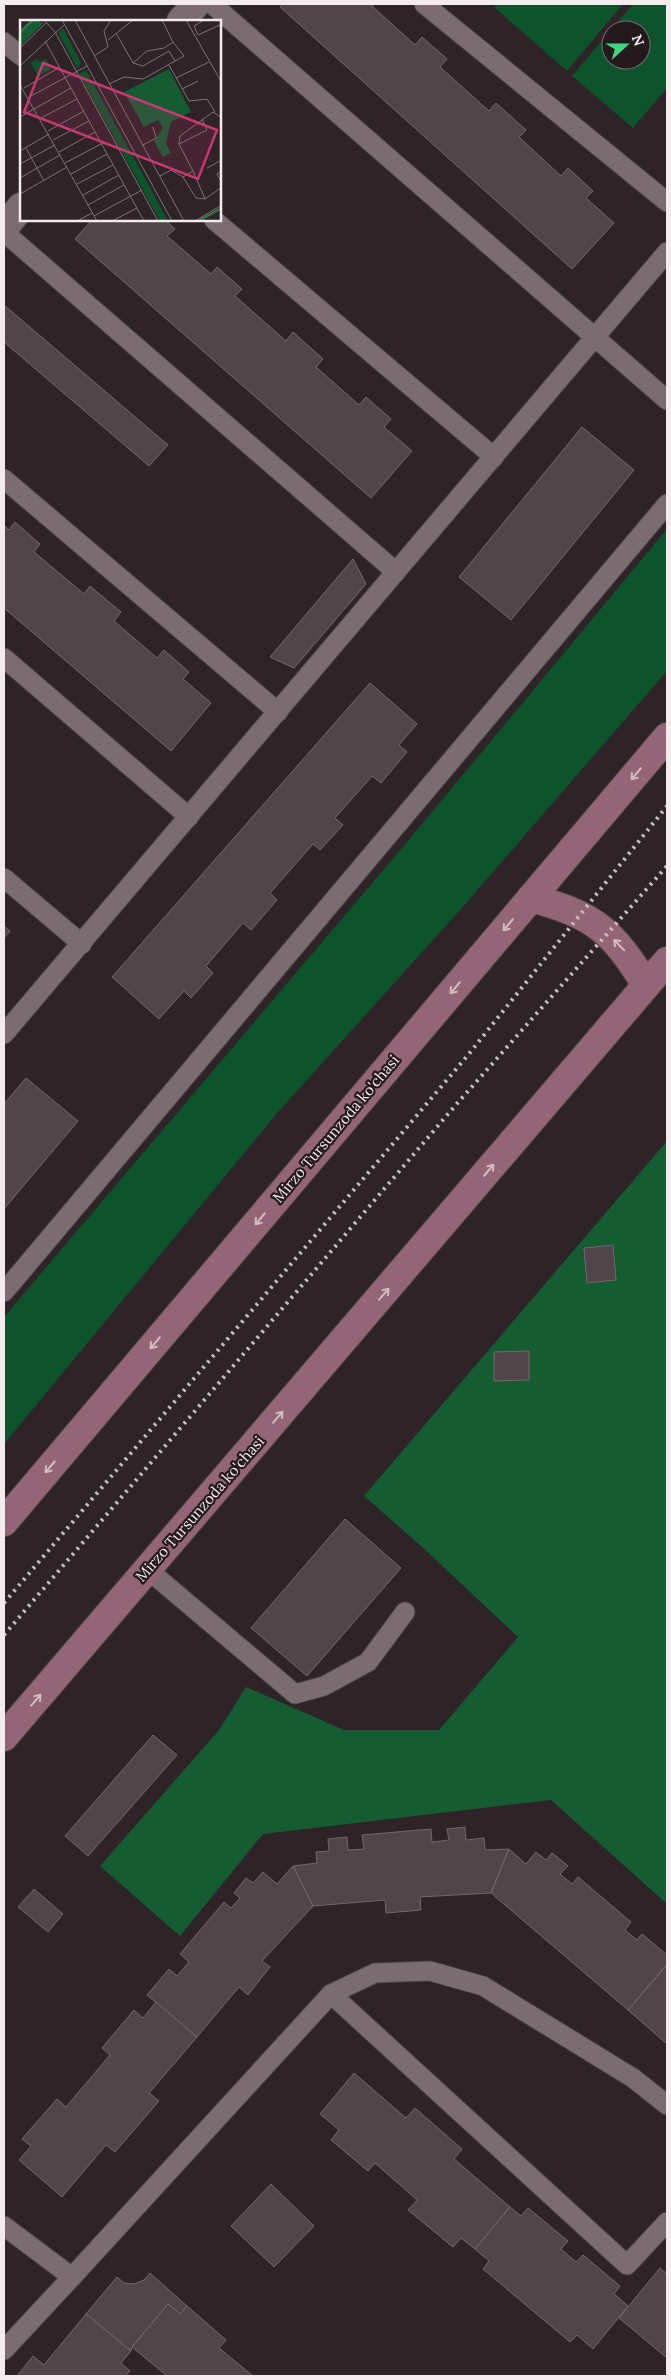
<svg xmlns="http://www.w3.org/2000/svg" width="671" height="2380" font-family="Lora,serif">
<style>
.green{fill:#0d542c;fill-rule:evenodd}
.forest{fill:#165c33}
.building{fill:#524549;stroke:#75676b}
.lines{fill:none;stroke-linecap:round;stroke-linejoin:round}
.service-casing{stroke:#4b4244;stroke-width:21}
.minor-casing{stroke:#4b4244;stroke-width:30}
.secondary-casing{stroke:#4b4244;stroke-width:30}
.service{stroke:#7a6c70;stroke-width:19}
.minor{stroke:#7a6c70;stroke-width:28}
.secondary{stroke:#946577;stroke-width:28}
.rail{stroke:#c8bfc2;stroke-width:4;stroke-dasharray:2.5 5;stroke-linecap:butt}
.oneway{stroke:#d2bcc4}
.labels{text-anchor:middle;stroke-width:4.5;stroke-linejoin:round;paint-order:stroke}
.street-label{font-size:15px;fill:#f3ebed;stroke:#24191d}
.inset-river{fill:none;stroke:#33754a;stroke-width:2.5}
.inset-road{fill:none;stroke:#7d7376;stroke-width:1}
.view{fill:#c93871;fill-opacity:0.15;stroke:#c93871;stroke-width:2.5}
.inset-edge{fill:none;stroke:#f3ebed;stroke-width:2.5}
</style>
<rect width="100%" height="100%" fill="#2e2326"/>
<g class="green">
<path d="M497,4H623L567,71L494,7Z"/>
<path d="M633,4H667V88L633,128L572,76ZM611,30H641V60H611Z"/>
<path d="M667,529V671L461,909L279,1111L4,1444V1317L407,842Z"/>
</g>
<path class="forest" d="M667,1141V1904L551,1800L263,1834L180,1936L100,1866L219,1730L246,1687L344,1730H439L518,1637L420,1545L364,1496Z"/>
<g class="building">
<path d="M283,4H375L372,6L415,45L422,37L447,59L440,67L489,111L496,103L526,130L519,137L561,176L568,168L593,191L586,198L614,223L572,269L280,7Z"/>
<path d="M92,220H165L175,229L167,236L211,274L217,267L242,289L235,296L286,341L293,332L323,359L316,367L359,405L366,397L391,419L384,427L412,451L371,498L75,239Z"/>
<path d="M4,305L168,445L149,466L4,342Z"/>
<path d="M582,427L634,470L511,620L459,577Z"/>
<path d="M15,522L40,544L34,552L84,594L90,586L121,612L114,621L157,658L164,650L189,672L183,679L211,703L171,751L4,608V525L9,530Z"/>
<path d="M353,559L366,584L294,668L270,657Z"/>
<path d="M370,683L417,724L399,745L407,752L381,783L372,776L335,818L343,825L320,850L313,844L270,893L277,900L251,930L243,923L206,966L213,973L191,998L184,991L159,1019L112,977Z"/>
<path d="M4,926L10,931L4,938Z"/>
<path d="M26,1078L78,1121L4,1209V1104Z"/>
<path d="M613,1245L616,1280L587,1283L584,1248Z"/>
<path d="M529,1351V1380L494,1381V1352Z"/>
<path d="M345,1519L401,1568L307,1676L251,1628Z"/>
<path d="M153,1735L177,1755L88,1856L65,1836Z"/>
<path d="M465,1827L466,1840L484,1838L485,1850L509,1849L491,1893L420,1897L421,1910L386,1913L385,1900L313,1906L293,1866L317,1863L316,1852L329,1851L328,1839L347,1837L348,1850L364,1849L362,1835L431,1829L432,1842L449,1840L447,1829Z"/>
<path d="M509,1849L526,1864L536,1852L546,1860L552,1853L568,1866L560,1874L572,1884L578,1877L631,1922L625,1930L637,1940L642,1934L667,1955V1964L628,2010L491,1893Z"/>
<path d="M293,1866L313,1906L262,1961L270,1967L248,1995L239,1987L197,2037L147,1995L169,1969L177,1976L189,1962L180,1954L224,1902L231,1908L240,1898L234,1893L246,1878L253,1883L263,1872L277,1884Z"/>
<path d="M34,1889L63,1914L48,1932L18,1907Z"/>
<path d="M667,1965V2044L628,2010Z"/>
<path d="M156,2002L197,2037L149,2093L159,2101L115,2152L106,2145L62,2197L19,2160L31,2146L22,2139L57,2099L66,2107L110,2055L102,2048L134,2010L143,2018Z"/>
<path d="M354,2073L406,2118L415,2108L462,2149L454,2159L510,2207L475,2249L461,2238L453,2247L408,2210L417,2200L375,2163L368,2171L331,2140L339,2130L320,2114Z"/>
<path d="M271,2184L314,2226L274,2267L231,2226Z"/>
<path d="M510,2207L521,2216L528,2208L568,2241L561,2249L576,2262L583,2255L620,2286L614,2294L628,2306L593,2349L577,2335L570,2342L483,2269L489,2261L475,2249Z"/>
<path d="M660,2268L667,2274V2358L619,2318Z"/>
<path d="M150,2273L187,2306L180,2314L168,2304L132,2347L131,2351L86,2314L117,2277L124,2283L134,2284L144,2280Z"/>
<path d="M168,2304L180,2314L187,2306L226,2340L219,2348L253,2376H167L132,2347Z"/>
<path d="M86,2314L131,2351L121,2363L130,2371L125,2376H17L33,2356L44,2365Z"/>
</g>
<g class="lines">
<defs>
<g id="service">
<path d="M212,4L667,400"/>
<path d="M424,4L667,202"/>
<path d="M4,42L21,56"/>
<path d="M214,220L494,457"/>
<path d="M4,232L396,572"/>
<path d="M4,479L278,712"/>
<path d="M4,658L189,817"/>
<path d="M4,878L82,944"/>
<path d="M4,1034L667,252"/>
<path d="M4,1292L667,504"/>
<path d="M147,1569L295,1694L324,1686L368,1662L405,1612"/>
<path d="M331,1994L627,2265L667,2222"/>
<path d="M4,2226L72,2277L331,1994L375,1973L430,1971L483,1986L633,2078L667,2105"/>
<path d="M4,2350L72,2277"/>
</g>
<g id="minor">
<path d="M181,21L196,4"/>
<path d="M4,228L21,207"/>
</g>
<g id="secondary">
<path d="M531,898C594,915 612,930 646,985"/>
<path d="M4,1522L667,737"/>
<path d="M4,1737L667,961"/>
</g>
</defs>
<use href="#service" class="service-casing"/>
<use href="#minor" class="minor-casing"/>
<use href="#secondary" class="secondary-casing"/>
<use href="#service" class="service"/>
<use href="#minor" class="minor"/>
<use href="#secondary" class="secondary"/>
<g class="rail">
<path d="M4,1603L468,1055L667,806"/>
<path d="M4,1635L454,1107L667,866"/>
</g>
</g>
<defs><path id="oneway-shaft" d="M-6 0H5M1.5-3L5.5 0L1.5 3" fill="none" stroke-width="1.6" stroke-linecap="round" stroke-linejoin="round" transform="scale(1.25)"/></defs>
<g class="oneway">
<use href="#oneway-shaft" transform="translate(636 774) rotate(130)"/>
<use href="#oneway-shaft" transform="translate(508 925) rotate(130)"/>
<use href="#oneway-shaft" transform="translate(619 945) rotate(-134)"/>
<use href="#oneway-shaft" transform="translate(455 988) rotate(130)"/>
<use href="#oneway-shaft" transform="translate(489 1170) rotate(-50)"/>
<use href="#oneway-shaft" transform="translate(260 1219) rotate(130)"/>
<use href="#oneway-shaft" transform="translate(384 1294) rotate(-49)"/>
<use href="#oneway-shaft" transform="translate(155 1343) rotate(130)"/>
<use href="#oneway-shaft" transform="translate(278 1417) rotate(-49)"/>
<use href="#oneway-shaft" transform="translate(50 1467) rotate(130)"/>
<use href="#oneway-shaft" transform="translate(36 1700) rotate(-49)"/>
</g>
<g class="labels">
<g class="street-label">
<text transform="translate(336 1129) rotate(-50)" y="5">Mirzo Tursunzoda ko'chasi</text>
<text transform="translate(200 1509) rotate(-49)" y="5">Mirzo Tursunzoda ko'chasi</text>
</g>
</g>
<g transform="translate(20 20)">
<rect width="201" height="201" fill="#2e2326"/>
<path d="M43,8L61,43L58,49L38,13ZM18,39L20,42L26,39L31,49L18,56L11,43ZM66,50L147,199V201H140L59,54Z" fill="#0d542c"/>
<path d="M15,0L24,3L0,26V13ZM149,49L171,92L151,102L146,124L151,133L143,137L134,121L143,108L138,100L124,107L104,72Z" fill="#165c33"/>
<path class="inset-river" d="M0,12L13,0M180,200L202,188"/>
<path class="inset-road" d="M24,0L35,12L138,201M42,0L152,201M55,0L164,201M142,0L153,22M166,0L202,63M184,0L174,6L178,15L202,4M96,13L113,43L123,46L149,31L155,41M88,20L113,0M25,21L124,201M0,28L26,3M74,36L88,27L84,11L91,0M149,45L169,81L187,79L195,92M0,46L44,5M156,58L189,42M89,64L104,57L123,59L164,36L153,22L144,28L127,31L113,43M0,65L77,201M4,68L40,47M162,69L178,61M9,77L67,46M0,97L51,68M21,98L57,79M28,111L64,91M33,120L69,101M159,124L187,110L182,99M123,125L136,118L133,107M6,128L24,161M0,131L29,114M39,132L75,112M45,143L81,124M0,144L35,125M187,148L202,140M173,151L185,179M202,151L197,154L202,163M51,154L87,134M140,156L151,150L163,157L173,151L159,124L160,116L193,92L202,98M163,157L176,178L185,179L202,167M0,158L40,135M57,164L93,145M0,174L47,147M63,175L99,155M68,185L104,165M74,196L122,170M57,201L72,193M92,201L117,188M175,201L202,185"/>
<path class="view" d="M23,43L197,110L178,159L4,92Z"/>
<rect width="201" height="201" class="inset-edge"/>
</g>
<rect width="671" height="2380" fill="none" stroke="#f3ebed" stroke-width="10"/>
<g transform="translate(626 45) rotate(69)"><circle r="24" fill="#24191d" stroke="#776d70"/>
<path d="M0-4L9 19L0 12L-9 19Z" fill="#3ed77d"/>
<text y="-8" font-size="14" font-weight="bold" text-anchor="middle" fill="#f3ebed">N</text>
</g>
</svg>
